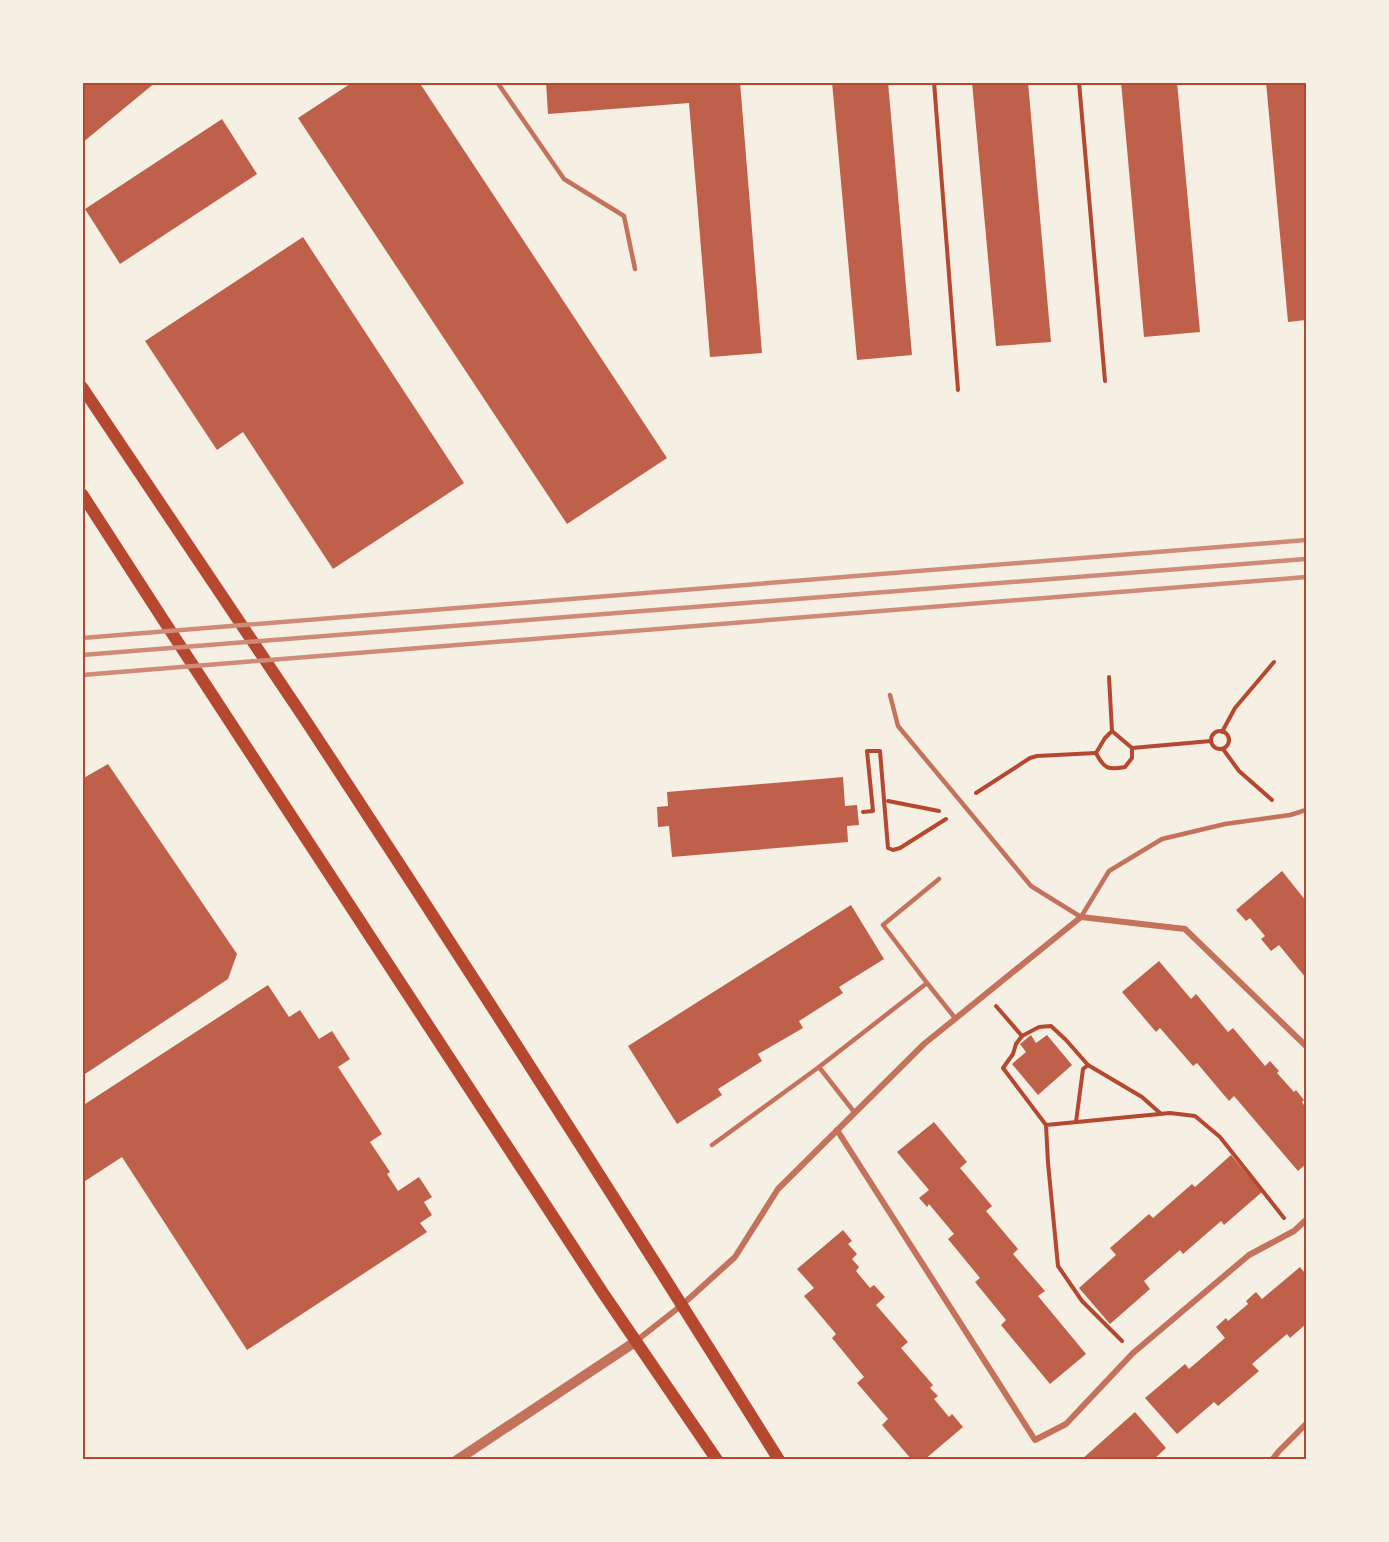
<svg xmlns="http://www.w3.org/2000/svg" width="1389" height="1542" font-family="'Exo 2',sans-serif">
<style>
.building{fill:#bf614a}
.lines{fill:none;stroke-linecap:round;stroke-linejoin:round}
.path{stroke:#b5482f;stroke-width:4}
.service{stroke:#c5725c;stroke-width:4.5}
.minor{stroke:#c5725c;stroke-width:6}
.tertiary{stroke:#c5725c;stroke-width:10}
.secondary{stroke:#b5482f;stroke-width:12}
.rail{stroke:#cf8b77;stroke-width:4.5}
.neatline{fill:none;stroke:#b5482f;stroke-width:2}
</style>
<rect width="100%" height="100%" fill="#f6efe4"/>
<g class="building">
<path d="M82,82H156L82,143Z"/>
<path d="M353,82H419L667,458L567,524L298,118Z"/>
<path d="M546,82H740L762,353L710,357L689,103L548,114Z"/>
<path d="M832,82H888L912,355L857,360Z"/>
<path d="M972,82H1028L1051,342L996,346Z"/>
<path d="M1121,82H1177L1200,332L1144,337Z"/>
<path d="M1266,82H1306V320L1288,322Z"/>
<path d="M222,119L257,174L120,264L85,209Z"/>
<path d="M303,237L464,483L333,569L243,432L217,450L145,341Z"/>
<path d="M108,764L237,954L228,979L82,1076V779Z"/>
<path d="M843,777L845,806L857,805L859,825L847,826L848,842L672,857L669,826L658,827L657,807L668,806L667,792Z"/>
<path d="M1282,871L1306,901V978L1279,945L1271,951L1261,939L1265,936L1250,918L1246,921L1236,910Z"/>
<path d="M851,905L884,959L839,987L843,993L799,1021L803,1028L758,1054L762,1061L718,1089L722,1095L677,1124L628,1046Z"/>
<path d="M1159,961L1191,999L1196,994L1228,1032L1233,1028L1265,1066L1270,1061L1279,1071L1277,1073L1294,1092L1296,1090L1304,1100L1302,1102L1306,1108V1164L1298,1171L1234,1096L1229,1101L1197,1063L1193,1066L1160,1028L1156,1032L1122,992Z"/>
<path d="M268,985L289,1017L300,1010L319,1039L332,1031L350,1059L338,1067L382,1134L370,1142L390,1172L387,1174L398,1191L419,1177L432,1197L424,1202L432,1215L420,1223L427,1232L247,1350L122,1157L82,1183V1106Z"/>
<path d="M1031,1035L1036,1043L1047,1035L1072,1065L1038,1095L1012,1064L1026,1052L1020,1044Z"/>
<path d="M934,1122L967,1162L960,1168L992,1206L986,1211L1018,1249L1013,1254L1045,1291L1038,1296L1086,1354L1050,1384L1001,1325L1006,1320L975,1282L980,1278L948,1239L954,1234L929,1204L927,1207L919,1198L929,1190L897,1152Z"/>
<path d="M1231,1155L1262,1192L1224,1225L1221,1221L1183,1254L1180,1250L1144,1281L1150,1289L1110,1324L1079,1288L1116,1255L1110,1248L1149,1214L1153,1218L1192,1184L1195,1187Z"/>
<path d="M843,1230L852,1241L848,1244L857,1254L852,1259L859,1267L856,1271L870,1288L874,1285L885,1297L876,1305L908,1342L901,1348L933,1385L930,1388L938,1396L934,1399L949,1417L952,1414L963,1427L924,1460H912L882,1425L888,1419L857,1383L864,1377L832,1338L836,1334L804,1296L814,1288L797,1269Z"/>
<path d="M1300,1267L1304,1272L1306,1270V1324L1290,1338L1287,1334L1252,1364L1259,1371L1218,1406L1214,1402L1177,1434L1145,1398L1185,1364L1189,1369L1225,1338L1216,1327L1226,1318L1228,1321L1248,1304L1246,1301L1256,1292L1262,1299Z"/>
<path d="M1135,1412L1166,1448L1153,1460H1081Z"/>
</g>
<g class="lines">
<g class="path">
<path d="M934,82L958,390"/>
<path d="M1079,82L1105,381"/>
<path d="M1109,677L1112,731"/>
<path d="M1112,731L1132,748V758L1125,767C1108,770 1104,769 1096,753L1105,738Z"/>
<circle cx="1220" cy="740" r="9"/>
<path d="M1222,732L1235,708L1274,662"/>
<path d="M1132,748L1211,741"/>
<path d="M1223,749L1239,771L1272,800"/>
<path d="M976,793L1030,758L1037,756L1096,753"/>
<path d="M888,801L939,811"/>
<path d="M863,812L873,811L867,751H880L888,848L893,850L900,848L946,819"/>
<path d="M996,1006L1022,1036L1039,1027L1051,1026L1066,1040L1088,1065L1142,1097L1160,1113"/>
<path d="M1022,1036L1016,1044L1013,1054L1003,1068L1046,1125"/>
<path d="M1076,1122L1083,1069L1088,1065"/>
<path d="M1122,1341L1082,1301L1058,1266L1048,1163L1046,1125L1170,1113L1195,1116L1220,1137L1284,1218"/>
</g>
<g class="service">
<path d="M497,82L564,179L624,216L635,269"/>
<path d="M890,695L898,726L1031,886L1081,917L1109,871L1162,839L1225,824L1290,815L1306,810"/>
<path d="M927,983L955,1018"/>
<path d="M819,1067L927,983L883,925L939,879"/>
<path d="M712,1145L819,1067L855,1113"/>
</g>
<g class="minor">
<path d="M837,1130L1035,1440L1066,1424L1133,1353L1249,1255L1294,1231L1306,1220"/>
<path d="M636,1341L682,1305L735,1257L778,1189L924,1044L1081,917L1185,929L1306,1046"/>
<path d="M1272,1460L1279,1451L1306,1424"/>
</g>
<path class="tertiary" d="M457,1460L635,1342"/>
<g class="secondary">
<path d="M82,387C156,497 230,607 304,718C465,963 623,1210 779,1460"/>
<path d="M82,494L164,621L603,1293L717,1460"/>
</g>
<g class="rail">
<path d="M82,638L1306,540"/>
<path d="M82,655L1306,559"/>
<path d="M82,675L1306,577"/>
</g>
</g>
<rect width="1389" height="1542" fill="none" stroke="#f6efe4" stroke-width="168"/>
<rect x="84" y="84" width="1221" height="1374" class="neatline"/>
</svg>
